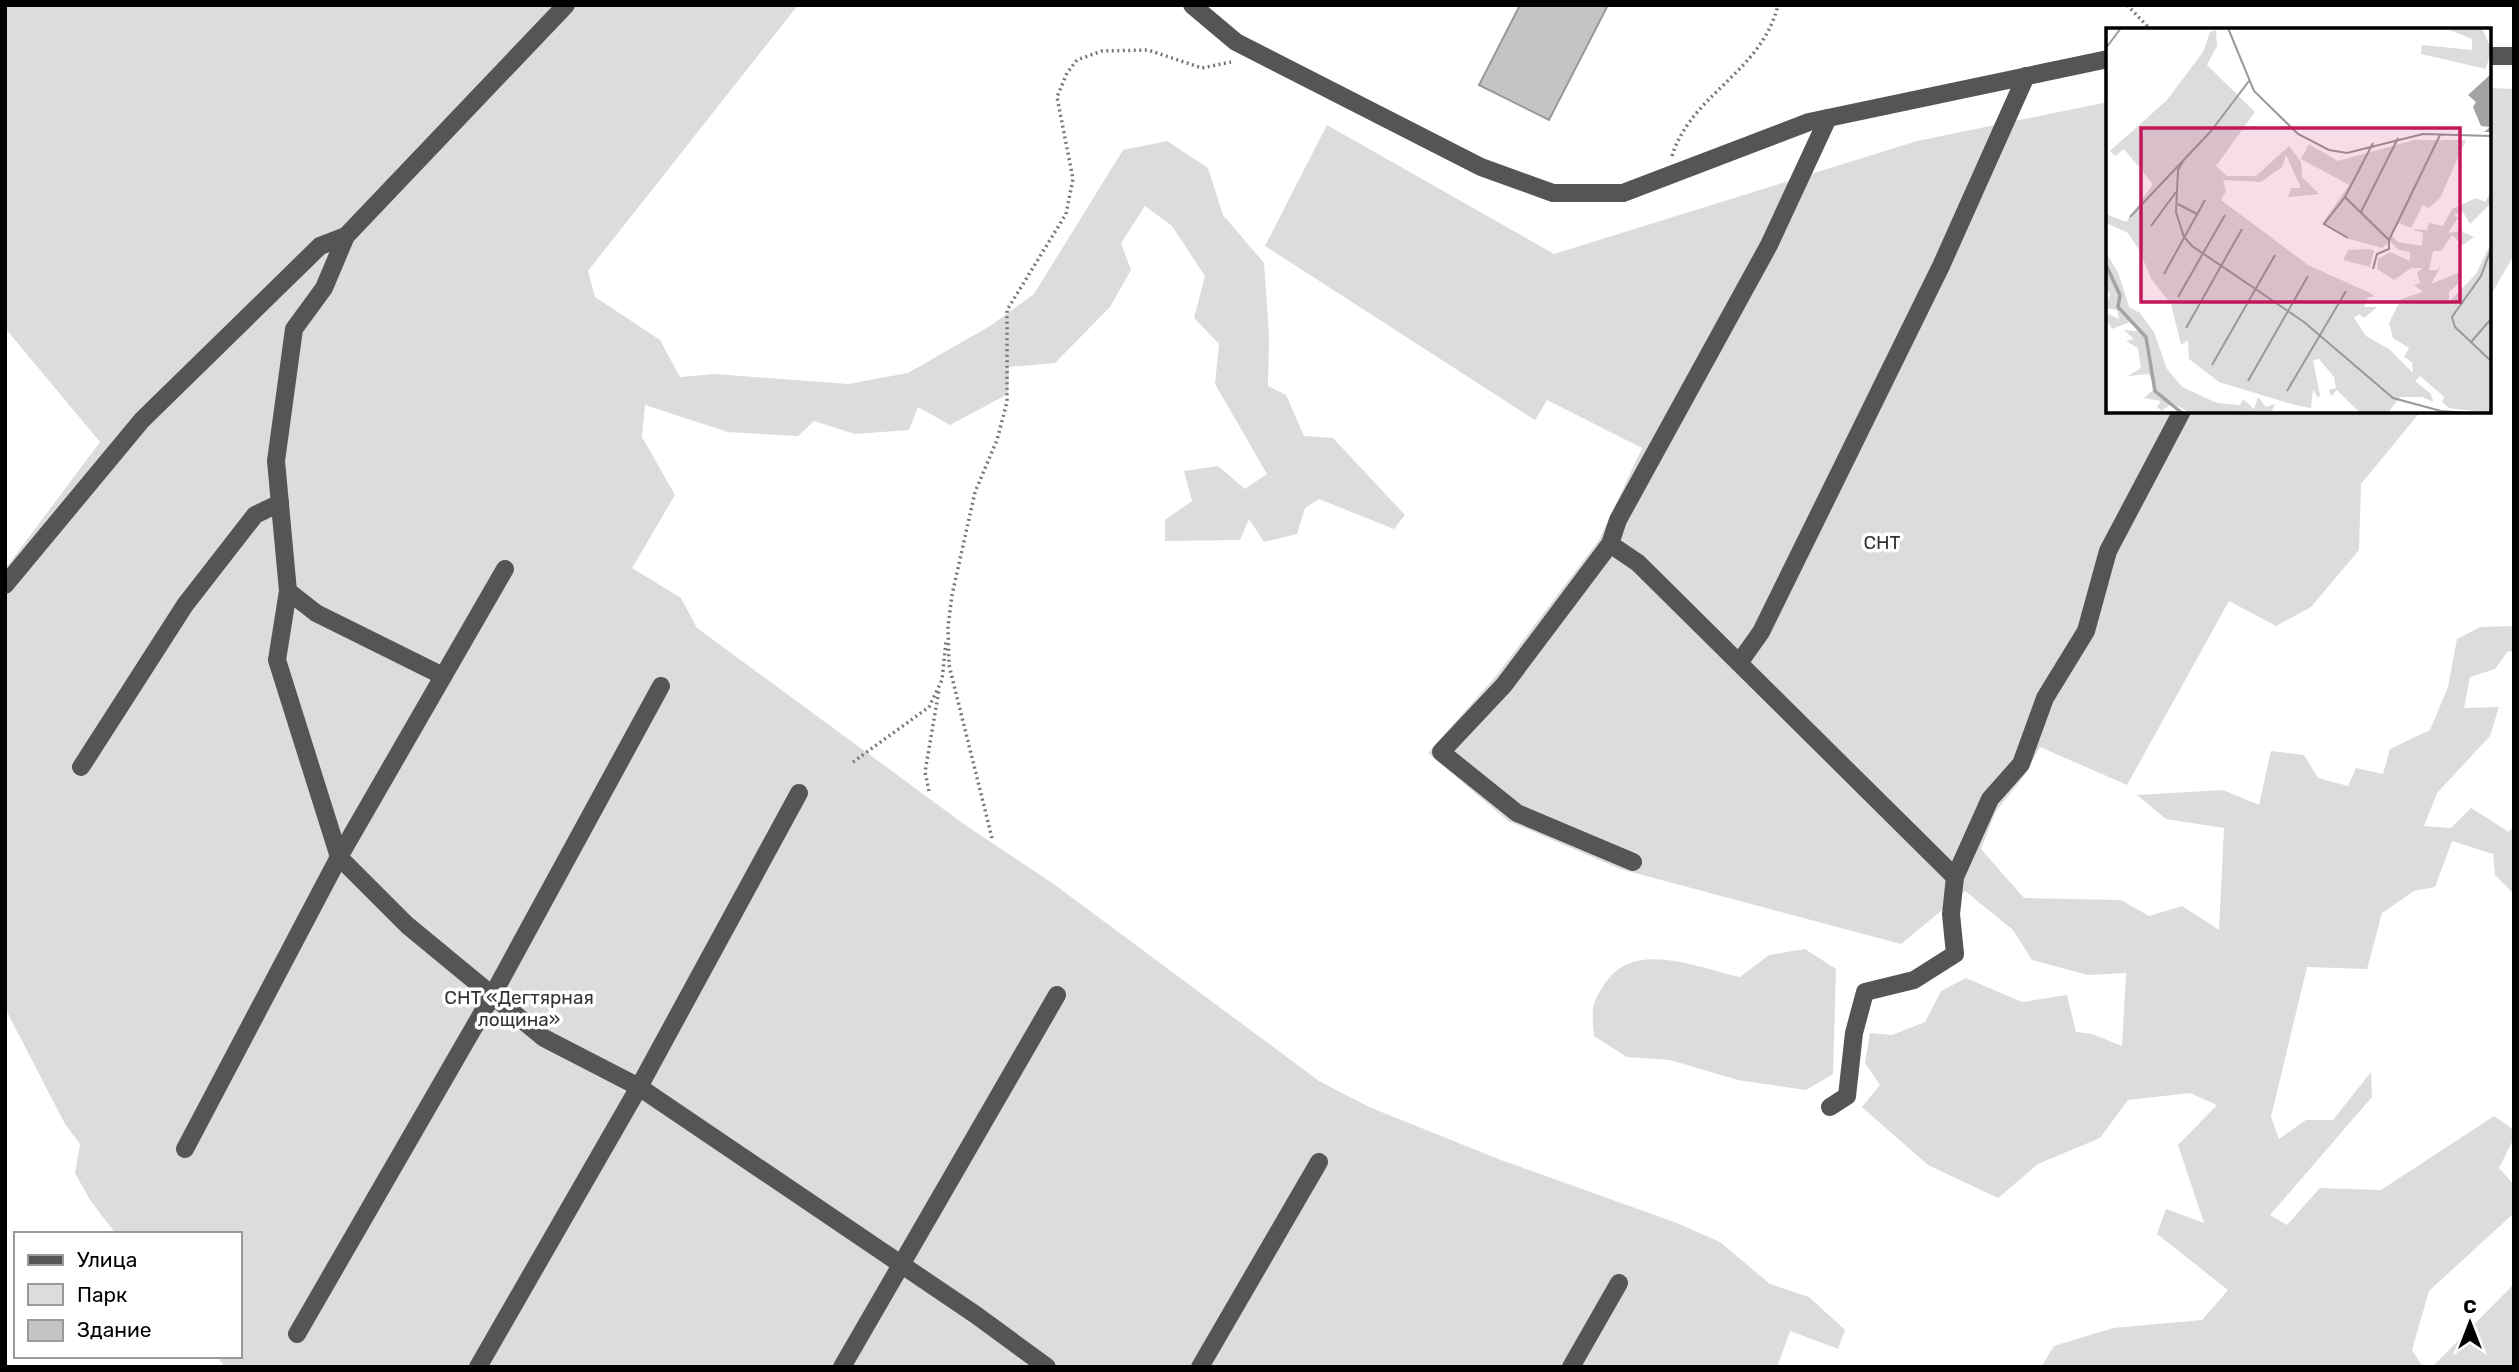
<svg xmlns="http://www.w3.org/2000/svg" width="2519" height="1372" font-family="Rubik,sans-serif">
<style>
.green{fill:#dcdcdc}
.building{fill:#c4c4c4;stroke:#999;stroke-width:2}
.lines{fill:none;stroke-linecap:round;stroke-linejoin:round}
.path{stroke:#777;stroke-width:3.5;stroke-dasharray:2 3.5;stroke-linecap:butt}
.minor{stroke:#555;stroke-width:18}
.labels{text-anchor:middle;stroke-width:7;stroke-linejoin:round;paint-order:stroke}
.park-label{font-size:19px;fill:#333;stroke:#fff}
.inset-river{fill:none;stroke:#a3a3a3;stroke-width:3.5}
.inset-road{fill:none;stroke:#999;stroke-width:2}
.view{fill:#c2185b;fill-opacity:0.15;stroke:#c2185b;stroke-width:3.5}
.inset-edge{fill:none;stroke:#000;stroke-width:3.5}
</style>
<rect width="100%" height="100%" fill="#fff"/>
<g class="green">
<path d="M5,5H798L588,271L595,297L660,340L680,377L715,374L848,384L908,373L990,326L1034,294L1123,150L1167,141L1208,168L1223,215L1264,263L1269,336L1268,386L1286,395L1304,436L1333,438L1405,515L1394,529L1319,499L1305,508L1297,534L1264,542L1249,519L1240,540L1165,541V520L1192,501L1184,471L1218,466L1245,489L1267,474L1215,384L1219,344L1194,318L1205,276L1172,226L1145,206L1121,243L1131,270L1110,307L1055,363L1009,367L1008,394L950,425L918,407L909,430L855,434L814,421L798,436L728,432L645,405L642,437L675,495L632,568L681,598L697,628L968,827L1055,885L1319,1081L1369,1107L1501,1160L1677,1223L1720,1242L1770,1284L1809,1297L1845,1330L1838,1349L1790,1331L1777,1367H225L216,1356H240V1234H116L90,1200L75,1173L80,1144L65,1124L5,1008V569L100,442L5,328Z"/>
<path d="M2489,88L2514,89V255L2489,298Z"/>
<path d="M2108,102V411H2421L2361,484L2359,550L2311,607L2276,626L2229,601L2127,785L2040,747L2024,776L1996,811L1981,849L2024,898L2121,900L2149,916L2182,906L2219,930L2224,828L2166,819L2137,795L2223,790L2259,805L2271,751L2304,755L2318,778L2348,786L2356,768L2383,774L2390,749L2430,730L2448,687L2457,639L2480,627L2514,626V652L2508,651L2495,669L2470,677L2464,708L2499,707L2490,736L2437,793L2424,826L2451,828L2471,808L2509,832L2514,826V894L2495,875L2493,854L2452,841L2435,887L2414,891L2382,913L2367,969L2307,967L2271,1117L2279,1139L2306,1120H2333L2371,1072L2372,1097L2270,1215L2287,1225L2320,1188L2381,1190L2494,1116L2514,1130V1138L2499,1168L2514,1185V1213L2429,1291L2412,1350L2423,1367H2041L2054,1346L2113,1328L2202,1320L2228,1290L2157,1234L2166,1209L2204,1223L2178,1145L2217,1105L2190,1093L2128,1100L2100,1138L2038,1164L1998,1198L1928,1165L1862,1107L1880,1085L1865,1063L1870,1033L1892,1035L1925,1022L1941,991L1966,978L2022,1002L2067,995L2076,1032L2092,1034L2122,1046L2126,973L2088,975L2032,960L2013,930L1965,891L1901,944L1620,869L1508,821L1428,753L1496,676L1599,540L1642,448L1547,400L1535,420L1265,246L1327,125L1554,254L1917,141Z"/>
<path d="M1805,949L1836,969L1833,1074L1806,1090L1738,1080L1670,1060L1627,1057L1594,1036C1592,1011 1590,1006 1604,985C1633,938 1697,968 1740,977L1769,955Z"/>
<path d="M2514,1284V1367H2432Z"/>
</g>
<path class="building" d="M1520,5H1608L1549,120L1479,85Z"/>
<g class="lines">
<g class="path">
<path d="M2127,5L2151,30"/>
<path d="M1672,156C1691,94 1762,72 1778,5"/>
<path d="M853,762L929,707L942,680L946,642"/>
<path d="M929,791L925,772L939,690"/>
<path d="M992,838L949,665L948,627L952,595L975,492L997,440L1007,402V310L1066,214L1073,179L1057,97L1067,73L1077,60L1102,51L1148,50L1202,68L1231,62"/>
</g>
<g class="minor">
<path d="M566,5L346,236L324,288L294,329L276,461L288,591L277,660L339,857L407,925L544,1038L639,1087L976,1315L1047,1367"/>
<path d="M1192,5L1236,42L1481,167L1553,193H1623L1809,122L2108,59"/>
<path d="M2489,56H2514"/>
<path d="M1610,544L1638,563L1955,877L1990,799L2021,764L2045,698L2086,631L2108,551L2182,411"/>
<path d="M5,585L142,420L320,246L346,236"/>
<path d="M288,591L316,613L443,676"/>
<path d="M1739,663L1761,632L1941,266L2026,76"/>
<path d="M81,767L185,605L255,515L280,503"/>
<path d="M1633,862L1517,813L1441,752L1504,685L1610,544L1618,520L1769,245L1828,118"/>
<path d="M1830,1107L1847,1096L1854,1033L1865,992L1914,980L1955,954L1951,914L1955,877"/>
<path d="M185,1149L339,857L505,569"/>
<path d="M297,1334L492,996L661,686"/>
<path d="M478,1367L639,1087L799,793"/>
<path d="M842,1367L1057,995"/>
<path d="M1200,1367L1319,1162"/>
<path d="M1571,1367L1619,1283"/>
</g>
</g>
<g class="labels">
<g class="park-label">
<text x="1882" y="549">СНТ</text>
<text x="519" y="1004">СНТ «Дегтярная<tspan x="519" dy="22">лощина»</tspan></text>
</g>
</g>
<g transform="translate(2106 28)">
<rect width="385" height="385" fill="#fff"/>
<path d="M339,0H376L385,21L380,41L315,26L316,17L366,22V11ZM110,2L111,18L101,37L149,84L110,138L121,148H150L183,118L195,134L196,149L213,166L182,169L185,160H195L180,127L176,139L155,154L117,152L120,163L115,172L202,237L264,265L269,269H262L258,279H271L258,290L253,286L248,290L260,308L283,321L307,345L306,334L298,329L303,320L287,310L283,295L295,271L317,264L308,257L314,255L311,245L316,240H305L288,252L271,241L272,231L284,224L304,233V224L293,222L284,213L276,220L240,210L216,196L243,157L195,131L203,116L232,133L308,112H360L334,170L323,180L317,177L305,200L293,195L286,208L292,214L316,218L317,205L306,201L321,202L323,195L337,198L346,181L370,170L379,174L385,164V175L364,196L357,184L348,186L352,190L342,205L355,203L368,209L357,217L346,207L335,223H327L323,242H331L336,236L325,256L354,244L355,253L343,264V274L370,246L385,215V385L343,380L336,374L338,369L314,348L309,353L325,366L327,374L316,369H294L282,385H254L231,362L225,368L223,362L230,360L228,349L213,331L207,332L214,367L212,370L207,361L205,380L189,377L113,354L83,331L82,312L75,317L65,276L46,252L33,222L22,205L0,195V186L20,194L47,156L18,121L9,128L4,123L61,72L97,24L104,4ZM264,221L268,223L264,239L237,232L242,222ZM0,225L12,244L23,279L34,285L48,304L61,341L76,359L111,375L134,377L137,371L148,381L152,369L160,379L169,376L166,383L84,385L66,375L56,383L51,379L55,373L38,370L49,360L43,346L22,348L35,340L32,320L20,313L28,311L18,302L31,303L29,298L24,294L6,301L0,291L2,286L13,291L11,282L0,280L4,266L0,262Z" fill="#dcdcdc"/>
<path d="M385,46V104H378L384,99L375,98L367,79L370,74L362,67Z" fill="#a3a3a3"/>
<path class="inset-river" d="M0,237L14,267L12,279L40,309L49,363L76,385"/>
<path class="inset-road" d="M122,0L148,63L192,106L223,122L241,125L317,106L385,108M0,20L15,0M79,130L72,142L70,184L78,209L86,218L198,294L287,370L335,383L361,385M239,169L283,212L334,107M72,176L91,186M255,184L292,110M24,189L105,103L143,53M45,198L70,164M242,210L218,196L239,169L267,115M385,221L375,248L346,289L349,299L385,333M267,241L271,226L283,221V212M58,246L99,172M72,269L119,187M80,300L136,201M365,314L385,291M106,337L169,227M142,353L202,248M181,363L240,263"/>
<path class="view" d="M35,100H354V274H35Z"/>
<rect width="385" height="385" class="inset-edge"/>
</g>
<rect width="2519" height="1372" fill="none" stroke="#000000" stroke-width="14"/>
<rect x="14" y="1232" width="228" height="126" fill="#ffffff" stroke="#999999" stroke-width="2"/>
<rect x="28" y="1255" width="35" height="10" fill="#555555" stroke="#999999" stroke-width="2"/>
<text x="77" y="1267" font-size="21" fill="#000000">Улица</text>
<rect x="28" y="1284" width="35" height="21" fill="#dcdcdc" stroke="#999999" stroke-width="2"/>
<text x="77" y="1302" font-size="21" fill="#000000">Парк</text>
<rect x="28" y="1320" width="35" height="21" fill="#c4c4c4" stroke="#999999" stroke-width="2"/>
<text x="77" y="1337" font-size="21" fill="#000000">Здание</text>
<g transform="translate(2470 1323)" stroke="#ffffff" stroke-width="5" paint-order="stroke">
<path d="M0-5L12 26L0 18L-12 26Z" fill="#000000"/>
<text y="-10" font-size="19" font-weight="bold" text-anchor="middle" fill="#000000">С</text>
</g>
</svg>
